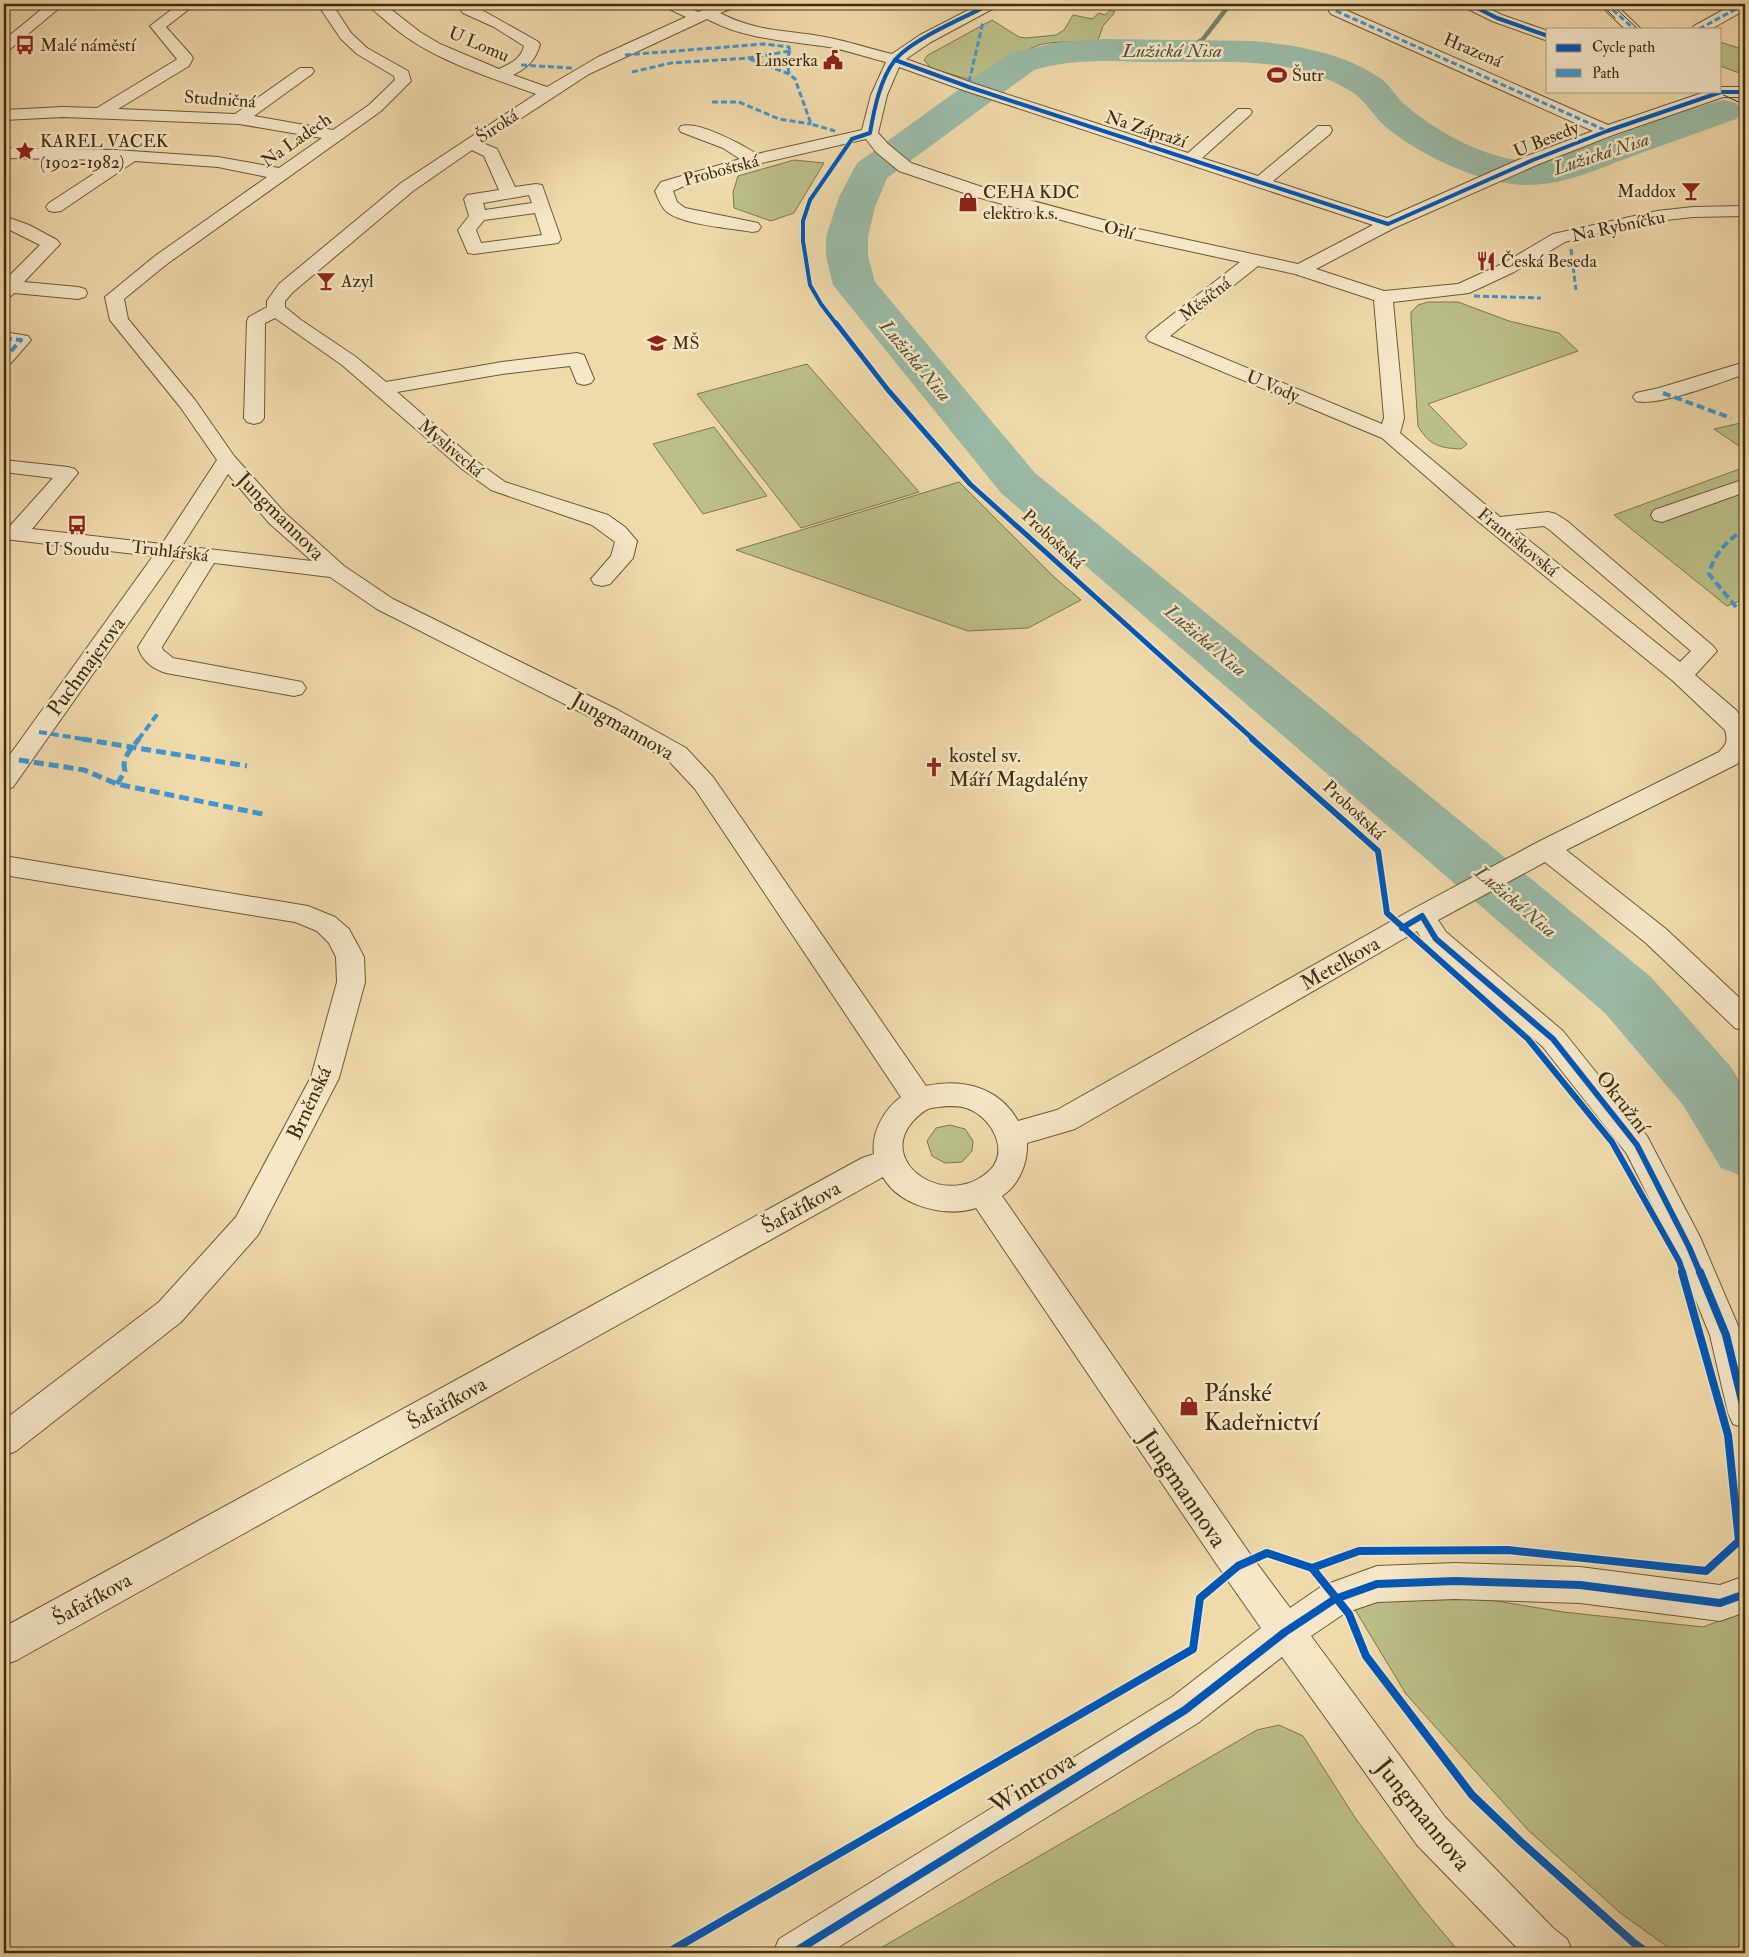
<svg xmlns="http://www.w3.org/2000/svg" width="1749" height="1957" font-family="'IM FELL Double Pica',serif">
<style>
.green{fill:#bbbf88;stroke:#7e764a}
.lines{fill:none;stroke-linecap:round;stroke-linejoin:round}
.stream{fill:#778269;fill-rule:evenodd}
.river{fill:#9abba7;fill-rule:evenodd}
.minor-casing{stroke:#6e5834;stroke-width:2}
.minor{fill:#f5e7c8;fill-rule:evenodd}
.tram{stroke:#422c0c;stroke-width:1}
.quiet-far2{stroke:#3f96d2;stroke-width:3;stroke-dasharray:6 3;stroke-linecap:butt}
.quiet-far1{stroke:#3f96d2;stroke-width:4;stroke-dasharray:8 4;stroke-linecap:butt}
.quiet{stroke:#3f96d2;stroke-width:5;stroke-dasharray:10 5;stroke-linecap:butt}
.cycleway-far3-casing{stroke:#f5e7c8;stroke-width:5.5}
.cycleway-far2-casing{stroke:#f5e7c8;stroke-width:8}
.cycleway-far1-casing{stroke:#f5e7c8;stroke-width:9}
.cycleway-casing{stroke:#f5e7c8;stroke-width:11}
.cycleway-far3{stroke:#0057b8;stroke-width:4}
.cycleway-far2{stroke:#0057b8;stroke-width:5}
.cycleway-far1{stroke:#0057b8;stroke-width:6}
.cycleway{stroke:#0057b8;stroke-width:8}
.labels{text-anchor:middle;stroke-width:5;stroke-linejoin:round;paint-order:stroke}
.far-street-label{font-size:18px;fill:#422c0c;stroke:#f5e7c8}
.far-poi-label{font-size:18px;fill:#422c0c;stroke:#f5e7c8;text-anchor:start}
.far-water-label{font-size:19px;font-style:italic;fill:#585033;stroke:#f5e7c8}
.street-label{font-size:21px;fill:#422c0c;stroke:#f5e7c8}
.poi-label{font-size:21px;fill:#422c0c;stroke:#f5e7c8;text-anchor:start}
.near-poi-label{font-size:25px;fill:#422c0c;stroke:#f5e7c8;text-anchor:start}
.near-street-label{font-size:25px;fill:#422c0c;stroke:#f5e7c8}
</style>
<rect width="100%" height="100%" fill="#f0daaa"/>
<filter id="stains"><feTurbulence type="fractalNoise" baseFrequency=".004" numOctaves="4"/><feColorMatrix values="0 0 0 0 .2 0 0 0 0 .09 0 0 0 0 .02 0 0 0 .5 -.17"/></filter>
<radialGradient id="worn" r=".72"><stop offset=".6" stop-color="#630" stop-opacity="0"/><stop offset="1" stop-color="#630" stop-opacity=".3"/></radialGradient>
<g class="green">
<path d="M1110,10L1115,12L1103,26L1097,43C1078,43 1057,40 1039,45C1019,51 997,71 980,83L931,68L924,60L928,55L992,20L1019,37L1026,38L1056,35L1064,30L1073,15L1092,19L1099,13L1105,15Z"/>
<path d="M1720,42L1745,50V75L1720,66Z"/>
<path d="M794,160L824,163L794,213L771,221L734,208L733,192L738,176Z"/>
<path d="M1428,302H1458L1509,321L1559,333L1578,351L1428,404L1467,444L1461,449C1439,448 1429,445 1418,426L1411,319V312L1418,305Z"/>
<path d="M807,364L919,492L801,528L697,394Z"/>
<path d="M1745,422V450L1714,429Z"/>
<path d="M714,427L767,496L703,514L653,444Z"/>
<path d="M1745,467V599L1727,606L1614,515Z"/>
<path d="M959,482L1055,578L1081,600L1028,628L968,631L736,550Z"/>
<path d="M950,1125L965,1129L973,1141L972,1151L962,1162L945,1163L932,1156L927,1141L936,1128Z"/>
<path d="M1430,1590L1563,1612L1703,1627L1745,1611V1943L1737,1953H1676L1619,1912L1528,1830L1406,1694L1354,1608Z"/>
<path d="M1279,1725L1303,1736L1356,1819L1419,1904L1460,1953H872L1257,1730Z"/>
</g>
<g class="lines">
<path class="stream" d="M1227,4H1233L1205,40L1183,52H1179V50L1201,38Z"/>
<path class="river" d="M1104,39L1254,41C1296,45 1344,53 1380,78C1389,84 1395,95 1403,103C1433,130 1490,162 1532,161C1556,160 1579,149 1601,141C1640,127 1683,110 1723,100L1736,103L1742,111L1736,119C1701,132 1665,144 1630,157C1596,170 1561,186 1524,185C1481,184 1419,155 1386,127C1375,118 1364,99 1352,92C1291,54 1223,63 1154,62C1114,61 1073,58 1034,70L887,178L875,207L868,237V256L875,282L1035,473L1651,977L1731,1067L1745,1090V1177L1721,1168L1683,1105L1605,1013L1001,493L833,285L826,256V237L839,197L857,163L1008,54L1054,43Z"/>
<defs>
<g id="minor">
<path d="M48,4H64L9,50L4,52V40Z"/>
<path d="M179,4H192L193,6L166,27L191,55L193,58L189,66L118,109L235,114L300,68H312L314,71L312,74L254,116L333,130L369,105L395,80L394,76L357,54L341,39L320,8L316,7L314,4H332L351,33L367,48L408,71L411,81L381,111L167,264L124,299L128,319L195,400L234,456L285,513L344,566L393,599L618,710L686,748L713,777L926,1086C962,1078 999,1087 1018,1121L1057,1110L1413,909L1538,842L1719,752C1727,744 1728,741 1725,730L1673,681L1469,514L1382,438L1149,341L1146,337L1149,333L1240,262L1120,236L973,196L899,171L876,152L866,139L758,164L684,186L673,191L677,202L685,208L758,223L761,227L758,231L752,232C731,228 683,225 667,212C661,207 658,198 655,191L661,182L740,159L723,148L681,132L679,129L681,126C699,121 741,144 757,154L862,130L871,95L886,62C865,57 844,49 822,46C781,40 745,39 707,19L589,74L483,143L497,149L515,187L536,184L542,185L561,239L558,243L474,254L468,253L458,230L469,216L464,199L467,195L499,190L484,156L472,150L413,191L293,292L285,301V307L301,320L356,357L386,382L502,362L577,353L584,355L594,379L591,383L584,385L577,383L570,366L502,374L397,392L476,461L505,482L608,515L625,527L637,541L633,558L610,584L602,586L594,584L591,579L611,556L615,542L592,525L491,490L462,469L342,365L275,318L265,323L264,418L261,422L254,424L247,422L244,418L247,321L249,317L267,307V301L279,284L401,183L536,94C484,75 426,58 385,20C379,15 372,10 369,4H384L420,32L440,44L499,69C510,64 521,59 524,46L494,27L463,13L456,4H471L537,41L540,44C536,60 527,68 513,75L547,87L598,57L686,17L665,7L663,4H682L698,12L718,4H738L736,7L720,13C756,32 786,30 825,37C847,41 870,49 892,54L920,35L980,4H998L996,7L931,42L906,59L975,84L1188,153L1238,109H1250L1252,112L1250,115L1202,158L1258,176L1318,126H1330L1332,130L1330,134L1273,181L1387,218L1527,156L1593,131L1331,14L1329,11L1331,8H1341L1608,125L1708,91H1720V87H1745V97H1723L1613,135L1539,164L1394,228L1316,269L1384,291L1458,284L1502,264L1553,234L1657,211L1693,207L1745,206V216L1693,217L1657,221L1591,235L1565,242L1514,272L1469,293L1393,302L1404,418L1400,433L1500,517L1548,512L1556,514L1567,521L1713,646L1717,651L1695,675L1736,710L1745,722V755L1737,764L1566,850L1666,929L1745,1003V1031L1735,1028L1646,943L1545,862L1438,920L1446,932L1563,1031L1647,1136L1700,1237L1742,1335L1745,1348V1428L1733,1424L1728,1413L1710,1335L1675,1250L1627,1154L1543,1047L1426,946L1417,931L1075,1129L1027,1143C1028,1163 1019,1185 1002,1196L1250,1554L1290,1608L1322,1586L1377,1566L1455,1563L1580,1567L1720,1585L1745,1576V1612L1720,1621L1580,1603L1455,1599L1377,1602L1345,1613L1311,1636L1445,1817L1553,1928L1567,1939L1573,1953H1522L1417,1845L1282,1657L1198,1723L829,1953H773L779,1939L1172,1697L1261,1628L1226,1578L976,1208C946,1218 899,1206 883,1177L17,1660L4,1665V1627L862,1158L874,1154C871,1133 884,1109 901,1097L695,789L668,760L600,722L377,609L330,577L214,563L162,647L163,650L173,658L302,682L306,688L302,694L294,696L166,673C153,669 142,661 138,647L193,561L174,559L13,787L4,790V763L153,556L4,539V525L10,526L53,478L4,472V460L68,467L75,469L78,473L32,529L162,544L217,460L181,408L110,320L105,297L155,256L267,177L218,167L135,161L61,211L55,212L49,211L46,207L49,203L115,160L4,158V148L116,150L218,157L279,168L322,138L239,124L63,117L4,120V110L63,107L97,108L176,60L177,59L150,26ZM899,67L963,90L1373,225L1298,264L1129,227L985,188L911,163L888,144L878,133L887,95ZM529,195L532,203L485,210L483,203ZM535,213L542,235L481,243L476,230L484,220ZM1258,266L1295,274L1374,300L1384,418L1382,424L1170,336ZM228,474L269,523L312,561L182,546ZM1544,526L1551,531L1691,651L1680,662L1515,529ZM947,1106C953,1106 960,1106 966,1108C989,1115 1010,1148 991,1169C949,1212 875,1164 913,1121C917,1117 923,1111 928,1109C934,1107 941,1107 947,1106Z"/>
<path d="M1462,4H1480L1502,15L1548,31V41L1492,21L1464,7Z"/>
<path d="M1599,4H1615L1641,29H1625Z"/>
<path d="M1734,4H1745V10L1711,29H1692L1694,26Z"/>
<path d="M4,216L29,225L57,240L60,244L24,282L78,287L85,289L87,293L85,297L78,299L14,293L11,296L4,298V281L40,245L4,227Z"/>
<path d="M4,332L28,336L31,340L11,363L4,365V348L7,344H4Z"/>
<path d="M1745,362V374C1721,382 1658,407 1636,401L1633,397L1636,393L1659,388Z"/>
<path d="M1745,479V492L1662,522L1654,520L1651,515L1654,510Z"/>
<path d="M4,856L308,906L335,917L349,929L364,957L365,982L339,1078L258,1235L181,1322L16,1451L4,1456V1420L159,1302L236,1217L311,1077L337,982L336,957L329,943L317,931L295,922L4,875Z"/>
</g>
</defs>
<use href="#minor" class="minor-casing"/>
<use href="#minor" class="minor"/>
<g class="tram">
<path d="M1601,4L1615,18"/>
<path d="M1611,4L1638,29"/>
<path d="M1715,91L1745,105"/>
</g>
<g class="quiet-far2">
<path d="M1606,4L1634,29"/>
<path d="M1336,11L1607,131"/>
<path d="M1336,11L1347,4"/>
<path d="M1699,29L1745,4"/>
<path d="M625,55L764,44L789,47L790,51"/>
<path d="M750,59L789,74L795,79L811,124L835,131"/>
<path d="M521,65L572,68"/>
<path d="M632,72L671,63L749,58L790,51"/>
<path d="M789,74L787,59L790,51"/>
<path d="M969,82L983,22"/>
<path d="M712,102H739L779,119L811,124"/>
<path d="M1571,249L1576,290"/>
<path d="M1474,296L1541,298"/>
</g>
<g class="quiet-far1">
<path d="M4,338L21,340L4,359"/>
<path d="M1663,393L1731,418"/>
<path d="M1736,607L1709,574C1714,554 1727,540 1745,529"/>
<path d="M39,732L89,740"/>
<path d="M138,740L159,712"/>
</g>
<g class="quiet">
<path d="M82,739L247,766"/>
<path d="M19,760L84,770L117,784L267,815"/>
<path d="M117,784L125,771C121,758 131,749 139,739"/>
</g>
<defs>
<g id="cycleway-far3">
<path d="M1469,4L1497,18L1548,36"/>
<path d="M895,60L969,87L1388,224L1533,160L1607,131L1721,92H1745"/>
<path d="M837,325L821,304L810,285L803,241V221L810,200L852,139L870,133C874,110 880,79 895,60C912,39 965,17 991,4"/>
</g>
<path id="cycleway-far2" d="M836,323L888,390L970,484L1254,740"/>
<g id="cycleway-far1">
<path d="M1252,739L1378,851L1387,913L1528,1039L1612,1142L1679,1261L1683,1273"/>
<path d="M1402,928L1422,916L1436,939L1553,1039L1637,1145L1689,1247L1700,1273"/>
</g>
<g id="cycleway">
<path d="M1700,1272L1726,1335L1745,1413"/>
<path d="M1312,1568L1349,1614L1366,1656L1472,1795L1521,1842L1634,1943L1648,1953"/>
<path d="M667,1953L1193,1649L1200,1598L1238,1566L1267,1553L1312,1568L1359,1551L1508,1550L1706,1571L1739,1541L1728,1435L1682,1272"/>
<path d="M793,1953L1185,1710L1285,1632L1335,1599L1377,1584L1455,1581L1580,1585L1720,1603L1745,1594"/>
</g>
</defs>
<use href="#cycleway-far3" class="cycleway-far3-casing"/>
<use href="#cycleway-far2" class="cycleway-far2-casing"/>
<use href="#cycleway-far1" class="cycleway-far1-casing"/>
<use href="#cycleway" class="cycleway-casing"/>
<use href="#cycleway-far3" class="cycleway-far3"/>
<use href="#cycleway-far2" class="cycleway-far2"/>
<use href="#cycleway-far1" class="cycleway-far1"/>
<use href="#cycleway" class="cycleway"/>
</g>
<defs>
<symbol id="bus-bare" viewBox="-9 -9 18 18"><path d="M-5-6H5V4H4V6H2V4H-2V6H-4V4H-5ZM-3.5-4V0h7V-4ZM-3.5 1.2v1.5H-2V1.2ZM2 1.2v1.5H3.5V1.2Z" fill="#8f2418" stroke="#f5e7c8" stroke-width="2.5" paint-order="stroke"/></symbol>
<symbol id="civic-bare" viewBox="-9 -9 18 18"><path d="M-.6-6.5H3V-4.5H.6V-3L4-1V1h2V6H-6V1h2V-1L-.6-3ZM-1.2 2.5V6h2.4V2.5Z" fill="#8f2418" stroke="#f5e7c8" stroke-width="2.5" paint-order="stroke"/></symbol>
<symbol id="stadium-bare" viewBox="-9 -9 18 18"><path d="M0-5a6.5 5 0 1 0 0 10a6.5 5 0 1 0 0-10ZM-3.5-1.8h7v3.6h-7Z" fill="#8f2418" stroke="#f5e7c8" stroke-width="2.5" paint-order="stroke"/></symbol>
<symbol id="sight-bare" viewBox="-9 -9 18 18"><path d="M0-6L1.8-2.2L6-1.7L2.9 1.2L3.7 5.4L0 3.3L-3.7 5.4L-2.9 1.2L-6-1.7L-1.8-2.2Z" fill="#8f2418" stroke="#f5e7c8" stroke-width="2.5" paint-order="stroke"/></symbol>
<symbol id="bar-bare" viewBox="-9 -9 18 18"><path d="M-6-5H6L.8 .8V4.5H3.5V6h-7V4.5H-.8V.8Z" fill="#8f2418" stroke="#f5e7c8" stroke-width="2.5" paint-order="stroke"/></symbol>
<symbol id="shop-bare" viewBox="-9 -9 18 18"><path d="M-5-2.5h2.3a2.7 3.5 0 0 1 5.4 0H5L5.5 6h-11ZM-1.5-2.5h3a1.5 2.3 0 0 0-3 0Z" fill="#8f2418" stroke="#f5e7c8" stroke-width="2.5" paint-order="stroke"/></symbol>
<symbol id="restaurant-bare" viewBox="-9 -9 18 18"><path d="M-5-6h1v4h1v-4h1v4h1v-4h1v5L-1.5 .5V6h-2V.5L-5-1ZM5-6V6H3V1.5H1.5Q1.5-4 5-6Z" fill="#8f2418" stroke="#f5e7c8" stroke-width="2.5" paint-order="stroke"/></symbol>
<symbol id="school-bare" viewBox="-9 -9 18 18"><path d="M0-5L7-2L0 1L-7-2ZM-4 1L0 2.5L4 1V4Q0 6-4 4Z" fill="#8f2418" stroke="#f5e7c8" stroke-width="2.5" paint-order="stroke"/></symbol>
<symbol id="church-bare" viewBox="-9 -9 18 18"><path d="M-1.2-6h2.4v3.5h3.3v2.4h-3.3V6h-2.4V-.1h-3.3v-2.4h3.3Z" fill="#8f2418" stroke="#f5e7c8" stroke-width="2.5" paint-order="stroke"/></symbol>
</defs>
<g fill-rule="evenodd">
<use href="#bus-bare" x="11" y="31" width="28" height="28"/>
<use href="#civic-bare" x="819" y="46" width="28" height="28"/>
<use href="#stadium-bare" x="1263" y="61" width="28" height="28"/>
<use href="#sight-bare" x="11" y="137" width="28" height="28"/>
<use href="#bar-bare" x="1677" y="177" width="28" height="28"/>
<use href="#shop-bare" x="954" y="188" width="28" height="28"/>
<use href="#restaurant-bare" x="1472" y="247" width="28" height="28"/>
<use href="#bar-bare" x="312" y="267" width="28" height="28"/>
<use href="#school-bare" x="643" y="329" width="28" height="28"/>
<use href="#bus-bare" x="63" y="511" width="28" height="28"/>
<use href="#church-bare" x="920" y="753" width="28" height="28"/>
<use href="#shop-bare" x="1175" y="1392" width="28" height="28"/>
</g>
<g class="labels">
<g class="far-street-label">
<text transform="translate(479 44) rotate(23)" y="6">U Lomu</text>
<text transform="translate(1473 50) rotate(23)" y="6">Hrazená</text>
<text transform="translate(220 99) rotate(4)" y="6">Studničná</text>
<text transform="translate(497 126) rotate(-33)" y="6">Široká</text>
<text transform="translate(1146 129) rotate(18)" y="6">Na Zápraží</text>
<text transform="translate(1546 139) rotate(-22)" y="6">U Besedy</text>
<text transform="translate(296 140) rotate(-35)" y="6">Na Ladech</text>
<text transform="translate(721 170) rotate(-15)" y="6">Proboštská</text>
<text transform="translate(1618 226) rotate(-12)" y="6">Na Rybníčku</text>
<text transform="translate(1119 230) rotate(14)" y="6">Orlí</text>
<text transform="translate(1205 299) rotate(-38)" y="6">Měsíčná</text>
<text transform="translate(1273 386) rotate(23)" y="6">U Vody</text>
<text transform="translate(451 448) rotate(40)" y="6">Myslivecká</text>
<text transform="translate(1053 539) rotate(43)" y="6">Proboštská</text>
<text transform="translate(1518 542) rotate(39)" y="6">Františkovská</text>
<text transform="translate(170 551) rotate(7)" y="6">Truhlářská</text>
<text transform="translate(1354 810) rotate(43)" y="6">Proboštská</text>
</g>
<g class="far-poi-label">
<text x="40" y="51">Malé náměstí</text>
<text x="818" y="66" text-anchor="end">Linserka</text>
<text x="1292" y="81">Šutr</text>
<text x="40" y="147">KAREL VACEK<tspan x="40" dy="21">(1902-1982)</tspan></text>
<text x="1676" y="197" text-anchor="end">Maddox</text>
<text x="983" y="198">CEHA KDC<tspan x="983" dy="21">elektro k.s.</tspan></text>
<text x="1501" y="267">Česká Beseda</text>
<text x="341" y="287">Azyl</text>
<text x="672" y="349">MŠ</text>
<text x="77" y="555" text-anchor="middle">U Soudu</text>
</g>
<g class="far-water-label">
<text x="1172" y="57">Lužická Nisa</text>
<text transform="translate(1601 153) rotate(-18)" y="7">Lužická Nisa</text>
<text transform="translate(916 360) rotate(50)" y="7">Lužická Nisa</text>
<text transform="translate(1206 640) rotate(40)" y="7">Lužická Nisa</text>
<text transform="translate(1516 901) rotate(40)" y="7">Lužická Nisa</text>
</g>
<g class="street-label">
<text transform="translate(281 516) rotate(45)" y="7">Jungmannova</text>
<text transform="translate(86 666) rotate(-54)" y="7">Puchmajerova</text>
<text transform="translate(623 726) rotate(30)" y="7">Jungmannova</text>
<text transform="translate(1340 963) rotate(-30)" y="7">Metelkova</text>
<text transform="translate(1623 1102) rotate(52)" y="7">Okružní</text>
<text transform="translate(309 1103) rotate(-65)" y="7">Brněnská</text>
<text transform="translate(801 1207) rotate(-29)" y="7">Šafaříkova</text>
<text transform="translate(447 1403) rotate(-29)" y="7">Šafaříkova</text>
<text transform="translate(92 1599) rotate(-29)" y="7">Šafaříkova</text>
</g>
<g class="poi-label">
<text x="949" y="762">kostel sv.<tspan x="949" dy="24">Máří Magdalény</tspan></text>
</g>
<g class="near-poi-label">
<text x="1204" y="1401">Pánské<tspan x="1204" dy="29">Kadeřnictví</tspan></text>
</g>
<g class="near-street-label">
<text transform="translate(1184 1488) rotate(56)" y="9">Jungmannova</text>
<text transform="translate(1032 1782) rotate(-32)" y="9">Wintrova</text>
<text transform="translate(1424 1814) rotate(51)" y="9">Jungmannova</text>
</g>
</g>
<rect width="1749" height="1957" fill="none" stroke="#f0daaa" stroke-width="20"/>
<rect x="5" y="5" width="1739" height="1947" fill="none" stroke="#422c0c" stroke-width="2.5"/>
<rect x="10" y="10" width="1729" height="1937" fill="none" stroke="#422c0c"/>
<rect x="1546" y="28" width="175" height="65" fill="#f5e7c8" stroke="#ad9c7d"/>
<rect x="1556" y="44" width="25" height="8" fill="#0057b8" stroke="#ad9c7d"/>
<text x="1592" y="52" font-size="15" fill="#422c0c">Cycle path</text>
<rect x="1556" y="69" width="25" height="8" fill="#3f96d2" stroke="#ad9c7d"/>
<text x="1592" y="78" font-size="15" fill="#422c0c">Path</text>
<rect width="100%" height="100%" filter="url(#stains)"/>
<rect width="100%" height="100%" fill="url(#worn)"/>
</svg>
